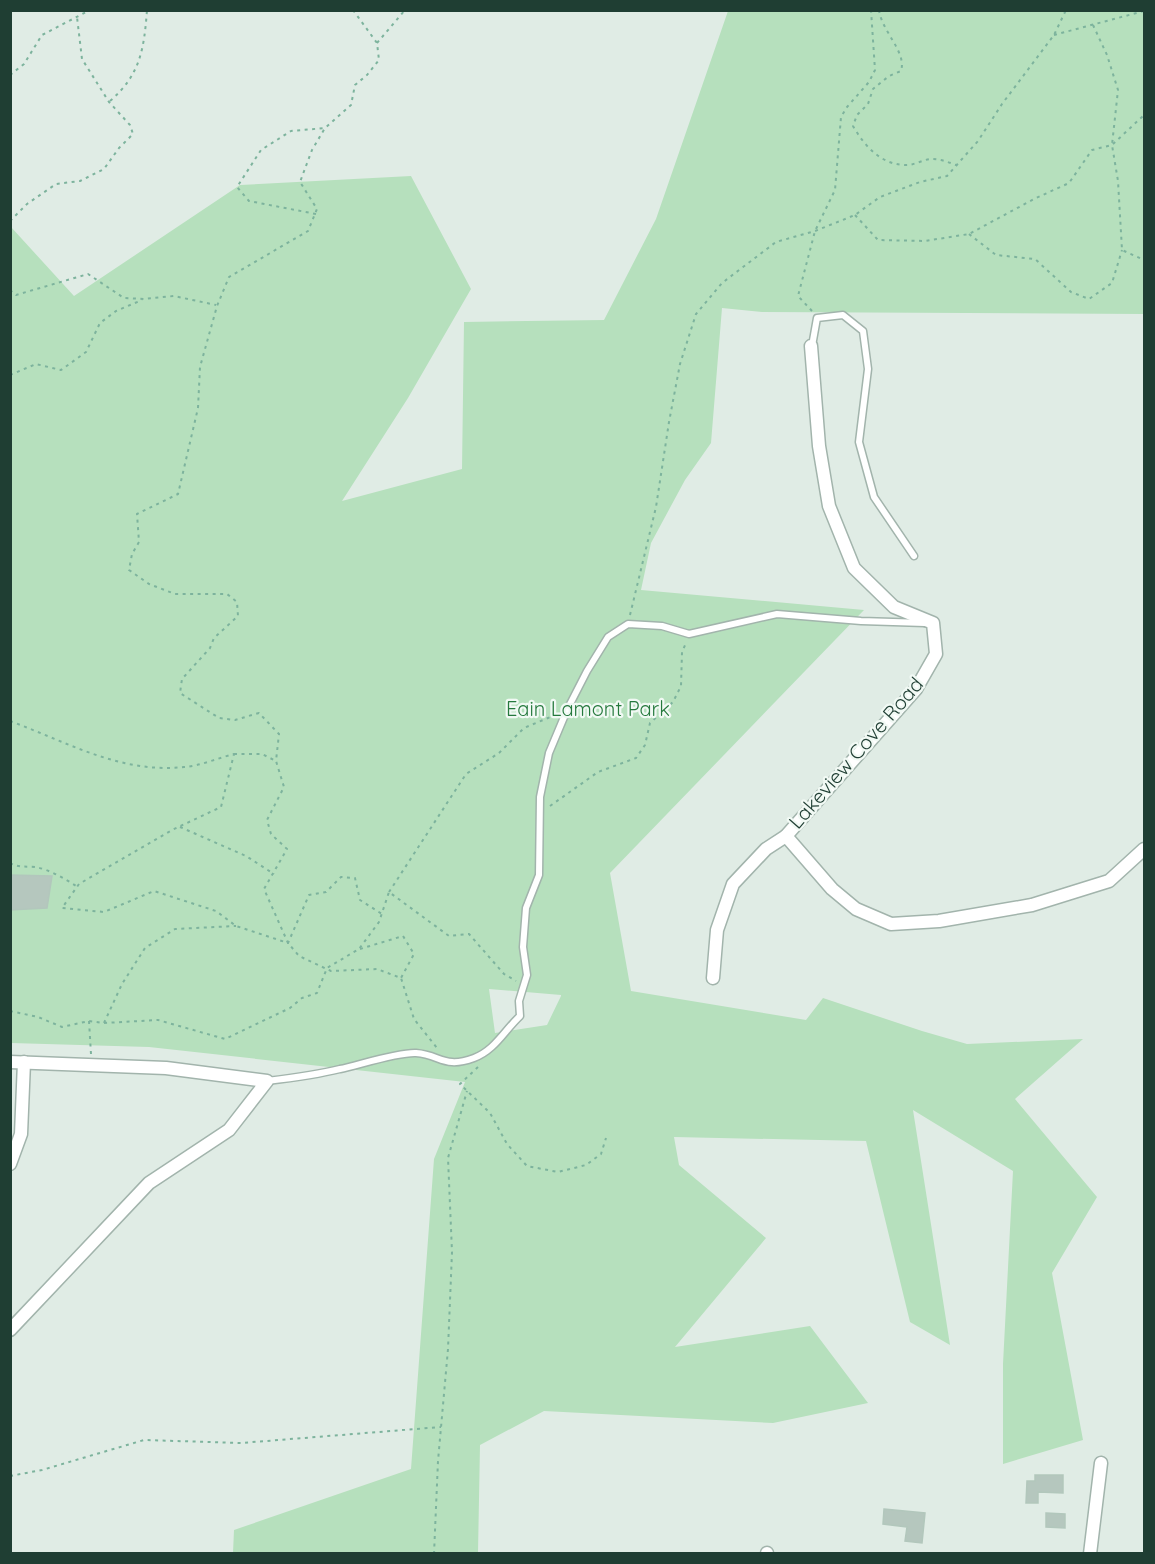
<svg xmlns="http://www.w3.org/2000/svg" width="1155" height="1564" font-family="Quicksand,sans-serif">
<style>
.green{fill:#b6e0bd;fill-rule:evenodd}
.building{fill:#b5c7be;stroke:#b2c7bc;stroke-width:1.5}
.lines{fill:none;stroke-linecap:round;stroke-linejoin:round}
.lane-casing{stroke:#a2b4ac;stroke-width:9}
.street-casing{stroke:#a2b4ac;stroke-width:15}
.path{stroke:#7db39d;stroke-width:2;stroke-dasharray:3 4.5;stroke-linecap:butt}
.lane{stroke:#fff;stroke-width:6}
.street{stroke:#fff;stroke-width:12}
.labels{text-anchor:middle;stroke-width:4.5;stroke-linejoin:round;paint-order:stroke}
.park-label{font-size:20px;fill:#25793d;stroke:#f1f9f4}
.street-label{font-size:20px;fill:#1f3e33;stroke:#f1f9f4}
</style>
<rect width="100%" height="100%" fill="#e0ece5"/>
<path class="green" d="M728,11H1144V314L762,312L722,308L711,443L685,480L651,543L641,590L864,610L610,873L631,991L806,1020L823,998L922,1031L967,1044L1083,1039L1015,1099L1097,1197L1052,1273L1083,1440L1003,1464V1364L1013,1171L913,1110L950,1345L910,1322L866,1141L674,1137L679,1165L766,1238L675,1347L810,1326L868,1403L773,1423L544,1411L480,1445L478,1553H233L234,1530L411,1469L434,1159L465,1082L149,1047L11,1043V227L74,296L240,185L411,176L471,289L408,398L342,501L462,469L464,322L604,320L656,219ZM489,989L561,995V996L547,1025L495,1033Z"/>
<g class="building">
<path d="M10,875L52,876L47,908L10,910Z"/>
<path d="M1035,1475H1063V1493L1038,1492V1503H1026L1027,1481H1035Z"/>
<path d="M884,1509L925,1513L922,1543L905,1541L907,1527L883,1524Z"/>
<path d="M1046,1513L1065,1514V1528L1046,1527Z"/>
</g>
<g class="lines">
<defs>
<g id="lane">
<path d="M812,346L817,318L843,315L863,331L868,369L859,442L874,497L914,556"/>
<path d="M267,1081C292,1078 316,1075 340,1069C359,1065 398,1052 416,1053C441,1055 444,1069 474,1058C495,1050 504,1031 520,1016L519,1001L527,975L523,947L526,908L539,875L540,797L549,753L567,710L587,671L608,637L628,624L662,626L689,634L777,614L861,621L925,623"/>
</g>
<g id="street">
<path d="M811,346L819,446L829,506L854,568L894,607L933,623L936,654L916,689L786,836L832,889L856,909L891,924L939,921L1032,905L1109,881L1144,849"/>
<path d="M713,978L717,930L733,884L766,849L786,836"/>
<path d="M10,1062L166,1068L267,1081L229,1130L149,1183L10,1330"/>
<path d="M10,1164L21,1134L24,1062"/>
<path d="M767,1554V1553"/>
<path d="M1090,1554L1101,1463"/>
</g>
</defs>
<use href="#lane" class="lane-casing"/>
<use href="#street" class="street-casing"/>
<g class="path">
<path d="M353,10L377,43L379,60L367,75L355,85L351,105L325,128L312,150L300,182L317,209L308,231L229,277L217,306L200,367L198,408L178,494L137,514L139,542L132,554L129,570L149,584L175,594H227L237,602L238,616L214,638L210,648L182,679L180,693L219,718L235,720L259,713L279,734L276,761L284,787L267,820L271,834L287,849L264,889L288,943L299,956L331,971L377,969L401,978L414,1019L437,1048"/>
<path d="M879,10C882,32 907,52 901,71L889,76L873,89L868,104L857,115L853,126C864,145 880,164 904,165C914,166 923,159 932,159C940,159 948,162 956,165"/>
<path d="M1093,25L1107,55L1118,90L1112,145L1118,181L1122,250L1144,260"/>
<path d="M1054,35L1144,11"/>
<path d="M377,43L405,10"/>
<path d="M10,75L24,64L42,35L90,10"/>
<path d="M110,101C140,75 144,50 147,10"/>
<path d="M316,214L249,201L237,187L261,150L291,131L325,128"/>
<path d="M855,215L878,240L925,241L969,234L1034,199L1069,183L1092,150L1112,145L1144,115"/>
<path d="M10,221L27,204L56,184L80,181L104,169L119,148L133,134L130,125L109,102L82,59L77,17"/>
<path d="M969,234L996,255L1035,259L1071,292L1089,299L1112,283L1122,250"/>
<path d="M10,290L16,295L88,274L124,298L144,299L174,296L216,305"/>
<path d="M812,311L798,296L815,231L835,190L841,117L847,107L869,82L875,70L871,10"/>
<path d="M10,375L36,364L61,370L86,352L100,323L116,311L142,300"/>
<path d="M630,615L656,507L669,422L680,364L696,314L722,283L776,242L815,231L855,215L880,197L920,182L947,176L978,141L1002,104L1054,35L1066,10"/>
<path d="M10,721C67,742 121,774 184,767C200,766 218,758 234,754L221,807L172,830L79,884L62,908L104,912L154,891L216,911L236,926L288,943L309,895L326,892L341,877L355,878L360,900L382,914"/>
<path d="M234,754H262L276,761"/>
<path d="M550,806L598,772L636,758L645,745L650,723L673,702L681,686L682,652L686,643"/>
<path d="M180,827L246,856L274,874"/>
<path d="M10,863C19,868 26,866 35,867C48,869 64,878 76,886"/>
<path d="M389,892L466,774L499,753L524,728L555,715"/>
<path d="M360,949L403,936L414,954L401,978"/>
<path d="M10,1011L38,1017L62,1027L89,1021L104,1023L158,1020L225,1039L290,1008L302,998L317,993L327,968L359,949L379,922L389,892L449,936L469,934L504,974L516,981"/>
<path d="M89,1021L91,1054"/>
<path d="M104,1023L122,984L145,948L175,929L236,926"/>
<path d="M478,1067L460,1084L490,1113L507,1144L527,1166L558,1172L586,1165L601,1154L606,1138"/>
<path d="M10,1476L42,1470L144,1440L241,1443L441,1427"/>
<path d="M434,1554L438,1461L448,1349L452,1252L448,1158L467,1091"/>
</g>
<use href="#lane" class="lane"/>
<use href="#street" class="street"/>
</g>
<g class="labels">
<g class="park-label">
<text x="588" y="716">Eain Lamont Park</text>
</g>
<g class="street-label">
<text transform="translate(856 753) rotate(-49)" y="7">Lakeview Cove Road</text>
</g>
</g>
<rect width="1155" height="1564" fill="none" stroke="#1f3e33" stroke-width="24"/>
</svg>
